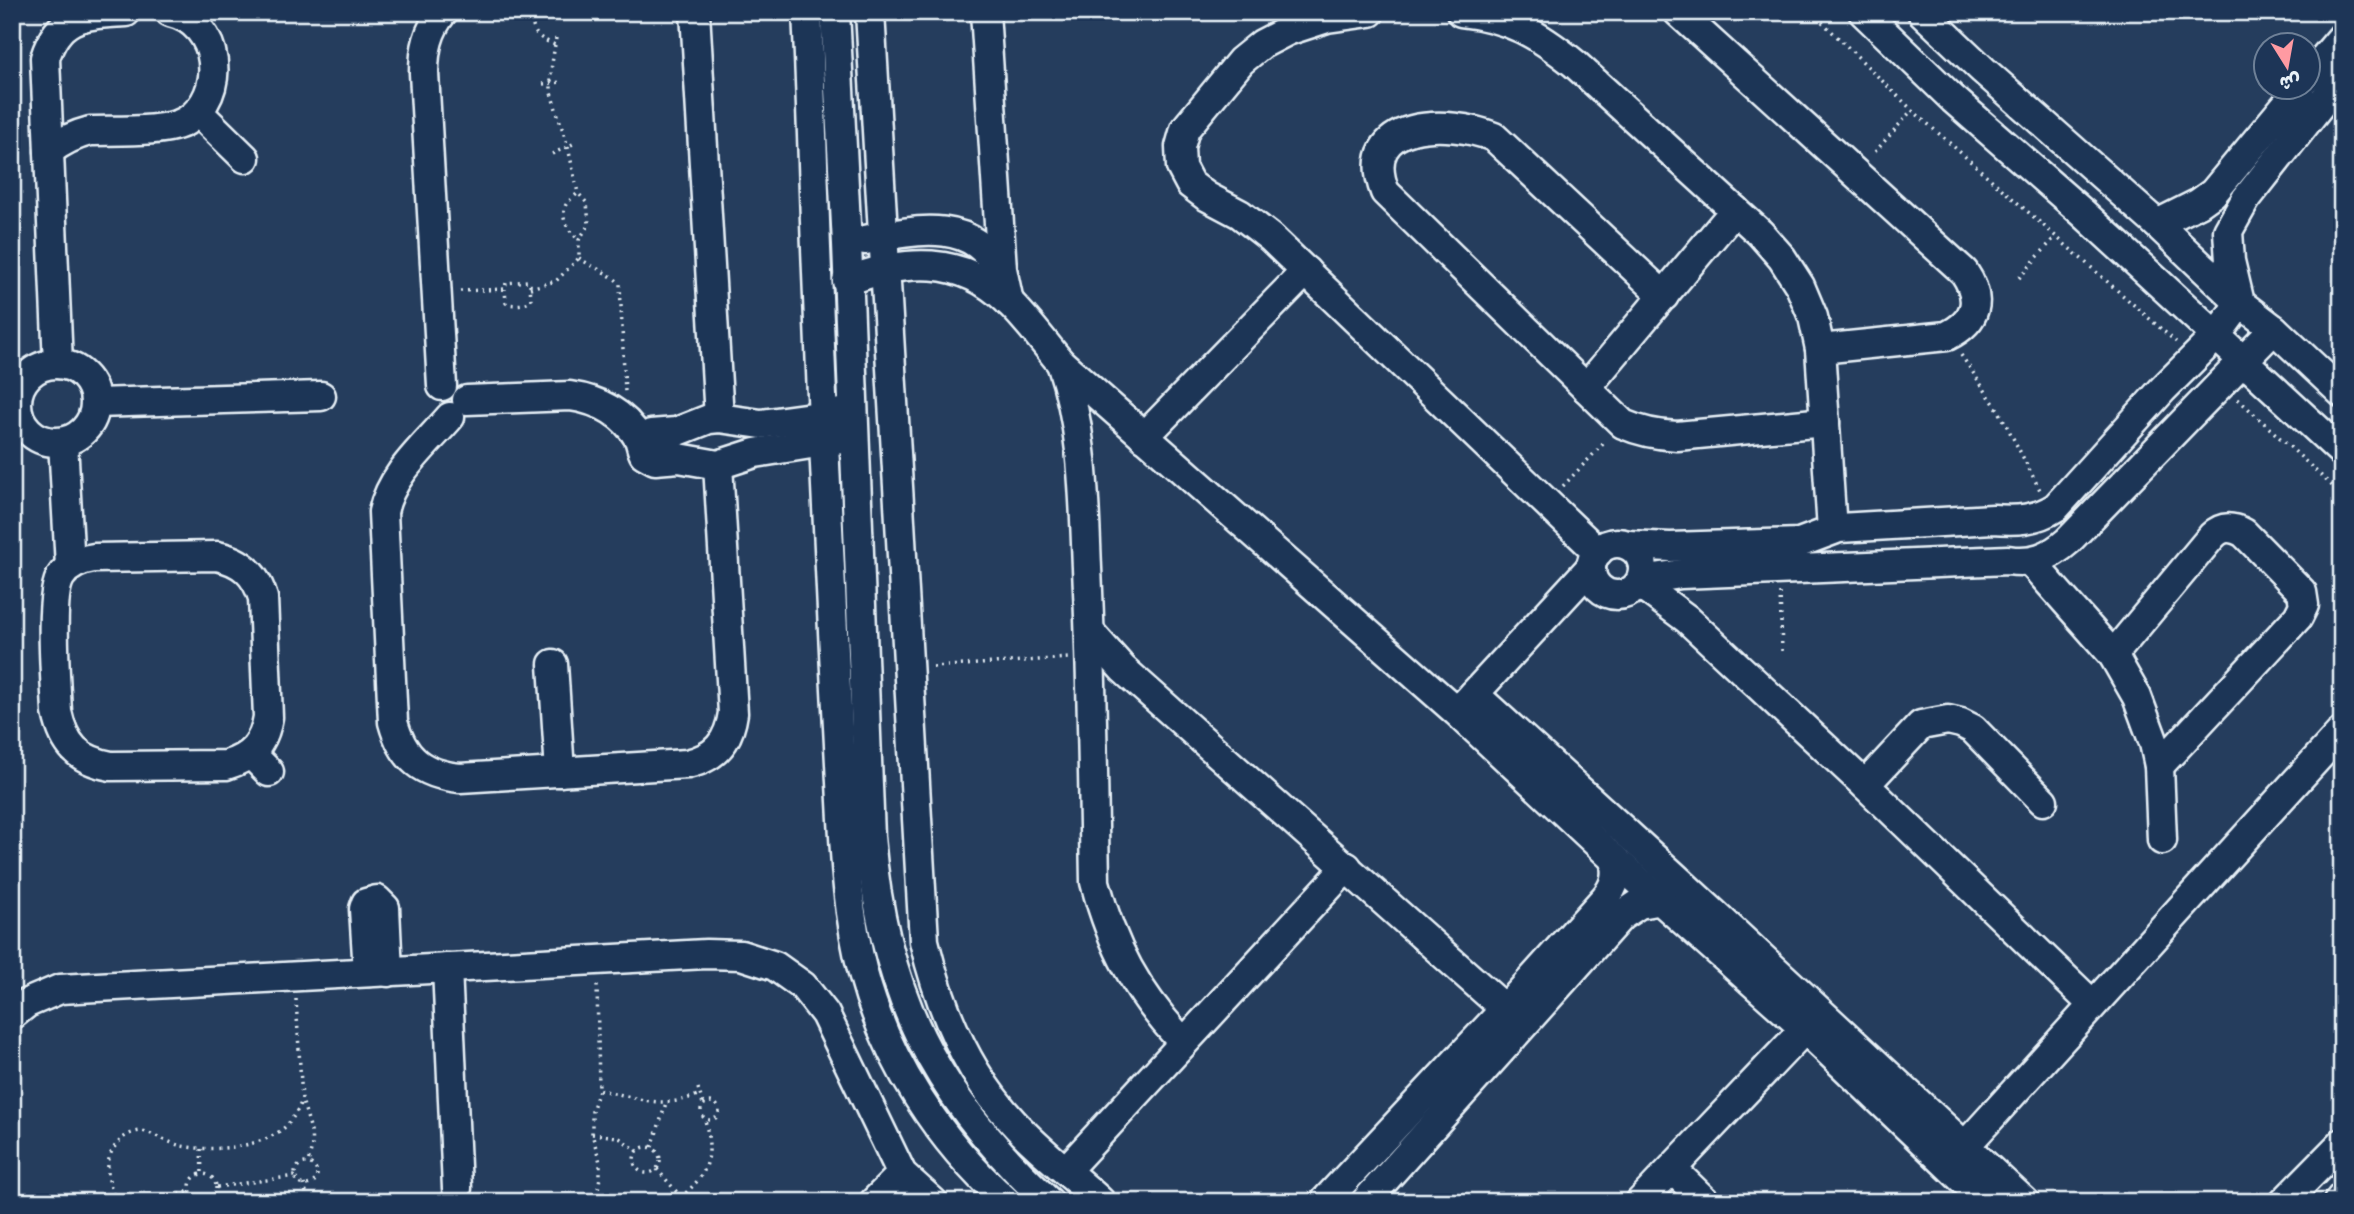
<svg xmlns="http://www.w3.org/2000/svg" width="2354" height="1214" font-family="'Architects Daughter','Playpen Sans Arabic',sans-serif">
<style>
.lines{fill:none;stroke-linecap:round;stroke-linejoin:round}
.minor-casing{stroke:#e8f1f8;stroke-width:33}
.path{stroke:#e8f1f8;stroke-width:3.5;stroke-dasharray:2 5;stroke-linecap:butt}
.minor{stroke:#1d3557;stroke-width:28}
</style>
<rect width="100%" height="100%" fill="#253d5d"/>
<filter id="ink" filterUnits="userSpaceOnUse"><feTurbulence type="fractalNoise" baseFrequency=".0143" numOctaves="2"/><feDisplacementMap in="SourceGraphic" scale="14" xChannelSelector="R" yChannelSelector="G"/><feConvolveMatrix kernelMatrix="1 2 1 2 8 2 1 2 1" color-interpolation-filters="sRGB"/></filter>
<g filter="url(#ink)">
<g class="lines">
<defs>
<g id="minor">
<path d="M695,12L719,418"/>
<path d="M807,12C811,91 813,170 816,248C821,383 827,517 834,652C837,702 839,751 842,801C845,859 848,917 863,973C887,1062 939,1141 1007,1202"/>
<path d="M835,12L847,244L870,837C883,993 933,1095 1049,1202"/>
<path d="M870,12C887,322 908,631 924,941C940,1008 966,1071 1013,1122C1039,1151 1072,1175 1101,1202"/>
<path d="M985,12L1002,269L1009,302"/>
<path d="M1370,12L1327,18L1287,31L1262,44L1241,61L1185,129L1180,147L1181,167L1190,184L1206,196L1240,214L1271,238L1598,552"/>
<path d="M1461,12C1509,17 1538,34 1575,64L1760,233L1782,258L1800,286L1813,317L1820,349L1832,530"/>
<path d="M1678,12L1964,272C1983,300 1977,321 1947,336L1820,349"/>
<path d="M1863,12L1953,99L2083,213L2342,452"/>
<path d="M1922,12L1983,70L2157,224L2240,303L2274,329L2342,393"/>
<path d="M2308,77L2342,37"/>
<path d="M198,112L245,158"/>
<path d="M49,151C62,141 74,135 90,131C114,130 166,133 186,121C228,95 221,23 170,12"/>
<path d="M2157,224L2199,203L2213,193L2300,88"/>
<path d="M865,240C917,229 978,216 1002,278"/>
<path d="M847,281C905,259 961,255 1008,301C1028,320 1044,343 1061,363L1457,712L1614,859L1805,1029L1986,1202"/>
<path d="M1664,296L1494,137C1450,119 1356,118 1385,192L1623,424C1641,432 1657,435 1677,436L1825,422"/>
<path d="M1061,363C1084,430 1084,498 1087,568C1092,673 1093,777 1095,882C1112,947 1137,993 1183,1042"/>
<circle cx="56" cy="403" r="39"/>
<path d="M58,364L45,58C59,13 86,15 126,12"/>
<path d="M442,386L424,73C424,50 428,30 443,12"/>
<path d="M1586,388L1735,210"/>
<path d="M467,400L570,396C598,400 624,413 639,439C641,444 641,449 644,454L655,460L679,458L718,465L755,453L842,439"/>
<path d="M96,403L321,396"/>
<path d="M450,417C425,446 391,474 383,512L393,722C403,759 422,774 460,778L687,764C715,758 729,742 733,713L718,465"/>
<path d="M1144,437L1306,271"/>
<path d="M641,441L651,434L676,432L709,419L719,418L761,424L841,413"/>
<path d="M63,442L70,566"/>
<circle cx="1617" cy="569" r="26"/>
<path d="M1628,545L1670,547L1799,543L1839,528L1993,519C2017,521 2036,520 2056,507L2163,389L2215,337L2240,303L2230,261L2228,231L2246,199L2342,77"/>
<path d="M217,556C242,561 256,574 263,598L268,717C264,743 251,758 226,765L111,766C78,760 64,745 57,712C56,685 48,595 61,576C69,564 81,560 94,558Z"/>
<path d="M2030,561L2113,655L2137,697L2154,743L2159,766L2162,840"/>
<path d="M1642,580L1681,574L2008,560C2032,564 2050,557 2068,541L2274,329"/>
<path d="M1640,584L1687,619L1865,785L2092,1004"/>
<path d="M1090,632L1123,669L1505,1009"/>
<path d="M2113,655L2212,536C2222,526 2231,526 2244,533L2302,592L2304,605L2298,617L2159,766"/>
<path d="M553,664L560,772"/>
<path d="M1474,694L1675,877L2025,1202"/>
<path d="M1462,707L1591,567"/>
<path d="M251,754L269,772"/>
<path d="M1865,785L1921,725L1948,720L1961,723L1973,729L2043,801"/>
<path d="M447,968L457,1188"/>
<path d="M368,972L364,909L366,903L377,900L385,908L388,972"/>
<path d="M12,1015L27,1003L60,989L706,954L741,955L775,966L803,986L825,1014L902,1174L933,1202"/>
<path d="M1965,1146L2342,731"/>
<path d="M1672,1169L1706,1202"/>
<path d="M1066,1170L1347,867"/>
<path d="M874,1202L902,1174"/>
<path d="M1324,1202L1505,1009L1605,898C1615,886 1618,875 1614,859"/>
<path d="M1365,1202L1621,916L1639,904L1661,900"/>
<path d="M1640,1202L1817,1016"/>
<path d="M2284,1202L2342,1143"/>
<path d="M2338,1202L2342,1197"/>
</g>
</defs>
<use href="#minor" class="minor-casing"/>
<g class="path">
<path d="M531,12C533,34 535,36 555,45"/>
<path d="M1812,12L1912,110L2176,342"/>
<path d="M556,38L551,70V93L568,147L578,193"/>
<path d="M543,84L561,82"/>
<path d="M1875,152L1912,110"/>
<path d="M552,154L575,143"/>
<path d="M579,258C590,266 615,276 620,284L625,393"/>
<path d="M2019,278L2056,236"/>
<path d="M530,288L556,281L579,258V240L589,224L587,203L578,193C574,197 566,202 565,207C560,220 570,232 579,240"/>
<path d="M460,291L505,289L506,283L528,281L530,283L531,301C525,305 512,306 506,303L505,289"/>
<path d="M1961,355L1999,411L2040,490"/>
<path d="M2238,399L2342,495"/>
<path d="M1563,486L1606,441"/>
<path d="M1780,593L1782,651"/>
<path d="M933,667L1069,658"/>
<path d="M296,999L302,1100L311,1130L312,1147L308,1163"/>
<path d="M698,1088L703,1104"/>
<path d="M599,1090C640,1097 659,1111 700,1094"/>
<circle cx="710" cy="1111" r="9"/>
<path d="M592,1134L618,1137L638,1151"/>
<circle cx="647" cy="1160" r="13"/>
<path d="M652,1147L666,1103"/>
<path d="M201,1149L202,1173"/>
<circle cx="306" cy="1174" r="11"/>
<path d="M657,1169L681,1197"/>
<circle cx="203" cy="1187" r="13"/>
<path d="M304,1184L308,1202"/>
<path d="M217,1187L295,1176"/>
<path d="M116,1201C106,1178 102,1155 123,1138C127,1134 136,1131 142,1131C150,1132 171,1144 182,1146C212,1152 262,1148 285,1127C293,1119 298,1110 302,1100"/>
<path d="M152,1202L190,1191"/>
<path d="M596,1202L600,1177V1162L592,1134V1111L599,1090L597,983"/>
<path d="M675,1202C707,1176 715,1162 705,1120"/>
</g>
<use href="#minor" class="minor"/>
</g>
</g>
<rect width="2354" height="1214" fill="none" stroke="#1d3557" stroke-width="42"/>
<rect x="21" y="21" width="2312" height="1172" fill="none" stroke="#e8f1f8" stroke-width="2.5" filter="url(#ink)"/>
<g transform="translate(2287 66) rotate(169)"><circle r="33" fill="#1d3557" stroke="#6e8097" stroke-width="2"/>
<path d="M0-5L12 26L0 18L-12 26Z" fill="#ff9aa2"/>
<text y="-10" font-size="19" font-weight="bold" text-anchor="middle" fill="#e8f1f8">ش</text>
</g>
</svg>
